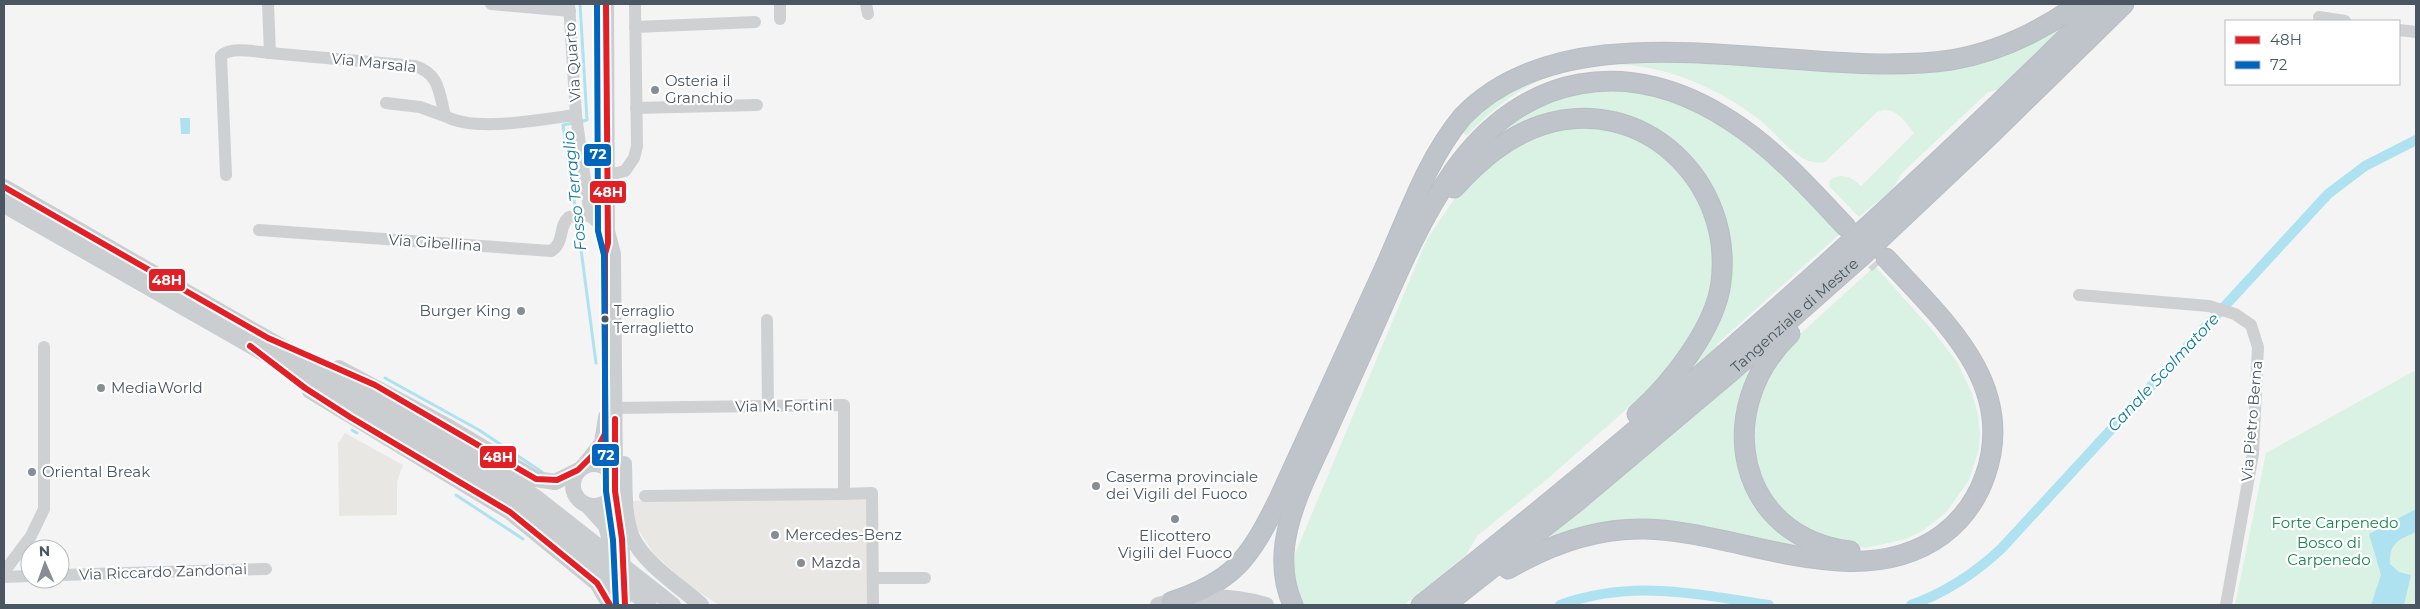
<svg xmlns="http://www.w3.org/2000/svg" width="2420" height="609" font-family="Montserrat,sans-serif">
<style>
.commercial{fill:#e8e7e3}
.green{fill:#d9f2e3}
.water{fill:#aee2f0}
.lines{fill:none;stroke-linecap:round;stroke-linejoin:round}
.stream{stroke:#aee2f0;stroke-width:3}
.canal{stroke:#aee2f0;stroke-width:10}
.highway-tunnel{stroke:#d2d4d7;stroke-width:19;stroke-dasharray:19 9;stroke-linecap:butt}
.highway-casing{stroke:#b9bec3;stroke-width:21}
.minor{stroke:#ced0d2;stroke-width:12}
.major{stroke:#caced1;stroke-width:16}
.highway{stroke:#bec4c9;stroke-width:19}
.major-bridge{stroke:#caced1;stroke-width:16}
.bus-1-casing{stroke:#fff;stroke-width:10}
.bus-2-casing{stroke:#fff;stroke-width:10}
.bus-1{stroke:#e31e24;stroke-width:6}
.bus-2{stroke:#0065bd;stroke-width:6}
.poi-dot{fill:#868d94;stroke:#fff;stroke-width:2}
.bus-dot{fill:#4a5661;stroke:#fff;stroke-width:2}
.labels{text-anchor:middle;stroke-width:4.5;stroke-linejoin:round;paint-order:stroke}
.bus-label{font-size:14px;fill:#4a5661;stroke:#fff;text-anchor:start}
.street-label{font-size:15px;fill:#4a5661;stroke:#fff}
.poi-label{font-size:15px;fill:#4a5661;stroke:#fff;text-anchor:start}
.park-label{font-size:15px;fill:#17864f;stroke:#fff}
.water-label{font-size:16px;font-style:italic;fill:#0c7c9b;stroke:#fff}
.line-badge{stroke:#fff;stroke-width:2}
.badge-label{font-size:14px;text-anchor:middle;font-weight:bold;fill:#fff}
</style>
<rect width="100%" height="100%" fill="#f4f4f4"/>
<g class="commercial">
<path d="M345,433L403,465L397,481V515L339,516L338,443Z"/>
<path d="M870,499V605H719L691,587L654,554L635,525L633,501Z"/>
</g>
<g class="green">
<path d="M2059,27L2060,30L2004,88L1988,92L1902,173L1892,190L1859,217L1829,186L1830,180C1842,172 1851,177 1861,186L1914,133C1905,121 1894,104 1877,112L1825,162C1799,168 1779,135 1761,121C1704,76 1621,47 1550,76C1517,89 1492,110 1467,135L1461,132L1494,96L1571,57L1908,66Z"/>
<path d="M1576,90H1650L1739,131L1843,231L1717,344L1719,347L1692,371L1688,367L1713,323L1717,202L1624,119L1489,142L1520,116Z"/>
<path d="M1562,123L1636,131L1703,194L1720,272L1695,337L1644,400H1637L1545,481L1477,536L1466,555L1404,605H1303C1294,589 1292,572 1295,554L1427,239L1462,188L1487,162Z"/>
<path d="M1875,266L1933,331L1957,362L1972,393L1978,415L1980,433L1979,449L1969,480L1946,513L1922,531L1906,539L1866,548L1828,541L1780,510L1758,476L1750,419L1776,356Z"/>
<path d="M1935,318C1970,350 2001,407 1988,456C1943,609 1771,536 1656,527C1616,524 1582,534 1545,546L1542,545V542L1750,367L1756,372C1747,391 1740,409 1740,430C1740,496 1795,559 1864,557C1936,555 2003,487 1988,412C1980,374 1957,348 1935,318Z"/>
<path d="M2416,370V605H2235L2266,453Z"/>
</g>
<g class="water">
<path d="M180,118H190V134H181Z"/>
<path d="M2416,509V532C2399,540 2389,542 2390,564L2399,572L2411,575L2404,605H2371L2381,575L2369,534Z"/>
</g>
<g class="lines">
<g class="stream">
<path d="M579,122L587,120L580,4"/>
<path d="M573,123L563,125L576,213"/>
<path d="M577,219L596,363"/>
<path d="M385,378L479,430L542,472"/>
<path d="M352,430L357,433"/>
<path d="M456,495L523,539"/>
</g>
<g class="canal">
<path d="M1560,605C1633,579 1695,594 1769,605"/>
<path d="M1911,605C1945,593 1974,574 2001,549L2328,194L2365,166L2416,140"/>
</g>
<path class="highway-tunnel" d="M1857,240L1879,265"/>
<defs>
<g id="highway">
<path d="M1454,188C1479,161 1506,137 1542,125C1642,93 1734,181 1721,282C1716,327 1671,384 1637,414"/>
<path d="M1790,334C1712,408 1735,537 1850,551"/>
<path d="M1508,569C1549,545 1596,528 1645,529C1739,531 1857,597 1942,535C1962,520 1977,499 1985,476C2018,384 1942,319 1886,258"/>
<path d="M1171,602C1234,581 1249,559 1278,501C1314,422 1350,344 1386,265C1409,214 1427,159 1463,116C1576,0 1802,82 1951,60C1999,52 2041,31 2079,4"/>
<path d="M1293,605C1268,550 1299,492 1322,442C1334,415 1347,387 1359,360C1388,297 1413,229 1453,172C1523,72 1629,54 1731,121C1775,149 1810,189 1846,227"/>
<path d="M1421,605C1659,418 1886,218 2100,4"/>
<path id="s1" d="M1445,605L1575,503L1733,370L1861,257L1988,137L2124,4"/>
</g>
</defs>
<use href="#highway" class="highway-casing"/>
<g class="minor">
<path d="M268,4L270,53L415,66C440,74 439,93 445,116C476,133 541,119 576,115"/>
<path d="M491,4L570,11"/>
<path d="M569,4L576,115L590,216L607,231"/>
<path d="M866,4L868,14"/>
<path d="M2319,17L2345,21"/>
<path d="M780,19V4"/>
<path d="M635,27L755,22"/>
<path d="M2399,30L2416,32"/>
<path d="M386,103L420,107L445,116"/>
<path d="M636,108L757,105"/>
<path d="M226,175L221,56C231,46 257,52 270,53"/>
<path d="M608,175L625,171L634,158L637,146L635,4"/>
<path d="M259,230L551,251C565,243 558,226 569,217L608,214"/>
<path d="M2079,295L2209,306L2235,314L2251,325L2258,347L2253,454L2226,605"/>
<path d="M767,320L768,406"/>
<path d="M615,408L844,405V494L645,496"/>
<path d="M844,494L872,493L873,605"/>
<path d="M4,572L31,536L44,509V347"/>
<path d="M60,575L266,569"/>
<path d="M4,577L30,576"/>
<path d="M873,578H925"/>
</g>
<g class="major">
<path d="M606,4L607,231L613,254L615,480"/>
<path d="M4,187L489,466L538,499L673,605"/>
<path d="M4,205L484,479L531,511L649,605"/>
<path d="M339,368L449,427L536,479L555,482L579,470"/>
<path d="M310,391L510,512L597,583L610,605"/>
<circle cx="594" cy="485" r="21"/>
<path d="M624,464C625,488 623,515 632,537C645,565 679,585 701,605"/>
<path d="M583,467L602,443L606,417"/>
<path d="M588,506L606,526L610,541"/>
<path d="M1158,605C1193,595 1231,595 1266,605"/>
</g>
<use href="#highway" class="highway"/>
<g class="major-bridge">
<path d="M610,541L611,588"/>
<path d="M622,552L624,598"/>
</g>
<defs>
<g id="bus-1">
<path d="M4,187L268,338L375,385L536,479L557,480L578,470L595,453L605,434V254L608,243L606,4"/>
<path d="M250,346L305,388L350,417L510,512L597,583L610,605"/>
<path d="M615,419V491L622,539L625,605"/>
</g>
<path id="bus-2" d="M597,4L598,231L604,255L606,491L613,540L616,605"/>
</defs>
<use href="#bus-1" class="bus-1-casing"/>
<use href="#bus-2" class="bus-2-casing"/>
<use href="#bus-1" class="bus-1"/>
<use href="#bus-2" class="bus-2"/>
</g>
<g class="poi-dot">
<circle cx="655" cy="90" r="5"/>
<circle cx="521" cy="311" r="5"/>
<circle cx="101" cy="388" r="5"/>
<circle cx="32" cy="472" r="5"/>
<circle cx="1096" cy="486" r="5"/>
<circle cx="1175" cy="519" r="5"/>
<circle cx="775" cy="535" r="5"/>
<circle cx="801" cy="563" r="5"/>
</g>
<circle class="bus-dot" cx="605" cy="319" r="4.5"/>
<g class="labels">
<g class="bus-label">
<text x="614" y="316">Terraglio<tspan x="614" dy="17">Terraglietto</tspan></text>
</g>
<g class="street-label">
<text transform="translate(573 62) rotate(-94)" y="5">Via Quarto</text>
<text transform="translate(374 63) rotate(6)" y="5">Via Marsala</text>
<text transform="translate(435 243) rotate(4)" y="5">Via Gibellina</text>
<text dy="5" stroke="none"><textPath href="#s1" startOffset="454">Tangenziale di Mestre</textPath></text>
<text transform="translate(784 406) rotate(-1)" y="5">Via M. Fortini</text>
<text transform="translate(2252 421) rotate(-85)" y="5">Via Pietro Berna</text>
<text transform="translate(163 572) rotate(-2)" y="5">Via Riccardo Zandonai</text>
</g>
<g class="poi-label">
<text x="665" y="86">Osteria il<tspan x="665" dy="17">Granchio</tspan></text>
<text x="511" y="316" text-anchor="end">Burger King</text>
<text x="111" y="393">MediaWorld</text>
<text x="42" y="477">Oriental Break</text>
<text x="1106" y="482">Caserma provinciale<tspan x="1106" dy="17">dei Vigili del Fuoco</tspan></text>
<text x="785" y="540">Mercedes-Benz</text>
<text x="1175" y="541" text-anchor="middle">Elicottero<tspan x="1175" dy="17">Vigili del Fuoco</tspan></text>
<text x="811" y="568">Mazda</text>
</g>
<g class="park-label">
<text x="2335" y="528">Forte Carpenedo</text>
<text x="2329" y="548">Bosco di<tspan x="2329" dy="17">Carpenedo</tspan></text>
</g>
<g class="water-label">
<text transform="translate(574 191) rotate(-96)" y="6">Fosso Terraglio</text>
<text transform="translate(2163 372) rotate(-47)" y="6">Canale Scolmatore</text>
</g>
</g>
<g class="line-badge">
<rect x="583" y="143" width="29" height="24" rx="5" fill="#0065bd"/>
<rect x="589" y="180" width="38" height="24" rx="5" fill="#e31e24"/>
<rect x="148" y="268" width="38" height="24" rx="5" fill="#e31e24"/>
<rect x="591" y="443" width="29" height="24" rx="5" fill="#0065bd"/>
<rect x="479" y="445" width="38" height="24" rx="5" fill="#e31e24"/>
</g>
<g class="badge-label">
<text x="598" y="159">72</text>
<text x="608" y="197">48H</text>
<text x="167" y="285">48H</text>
<text x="606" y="460">72</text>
<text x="498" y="462">48H</text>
</g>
<rect width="2420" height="609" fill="none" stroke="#4a5661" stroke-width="10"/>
<rect x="2225" y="20" width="175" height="65" fill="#ffffff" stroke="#b7bbc0"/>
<rect x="2235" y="36" width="25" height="8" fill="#e31e24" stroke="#b7bbc0"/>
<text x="2270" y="45" font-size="15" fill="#4a5661">48H</text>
<rect x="2235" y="61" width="25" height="8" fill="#0065bd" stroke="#b7bbc0"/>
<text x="2270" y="70" font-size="15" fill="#4a5661">72</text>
<g transform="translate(45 564) rotate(358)"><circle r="24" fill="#ffffff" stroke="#b7bbc0"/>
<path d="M0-4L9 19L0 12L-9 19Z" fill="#868d94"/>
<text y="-8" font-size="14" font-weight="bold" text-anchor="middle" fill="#4a5661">N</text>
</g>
</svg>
